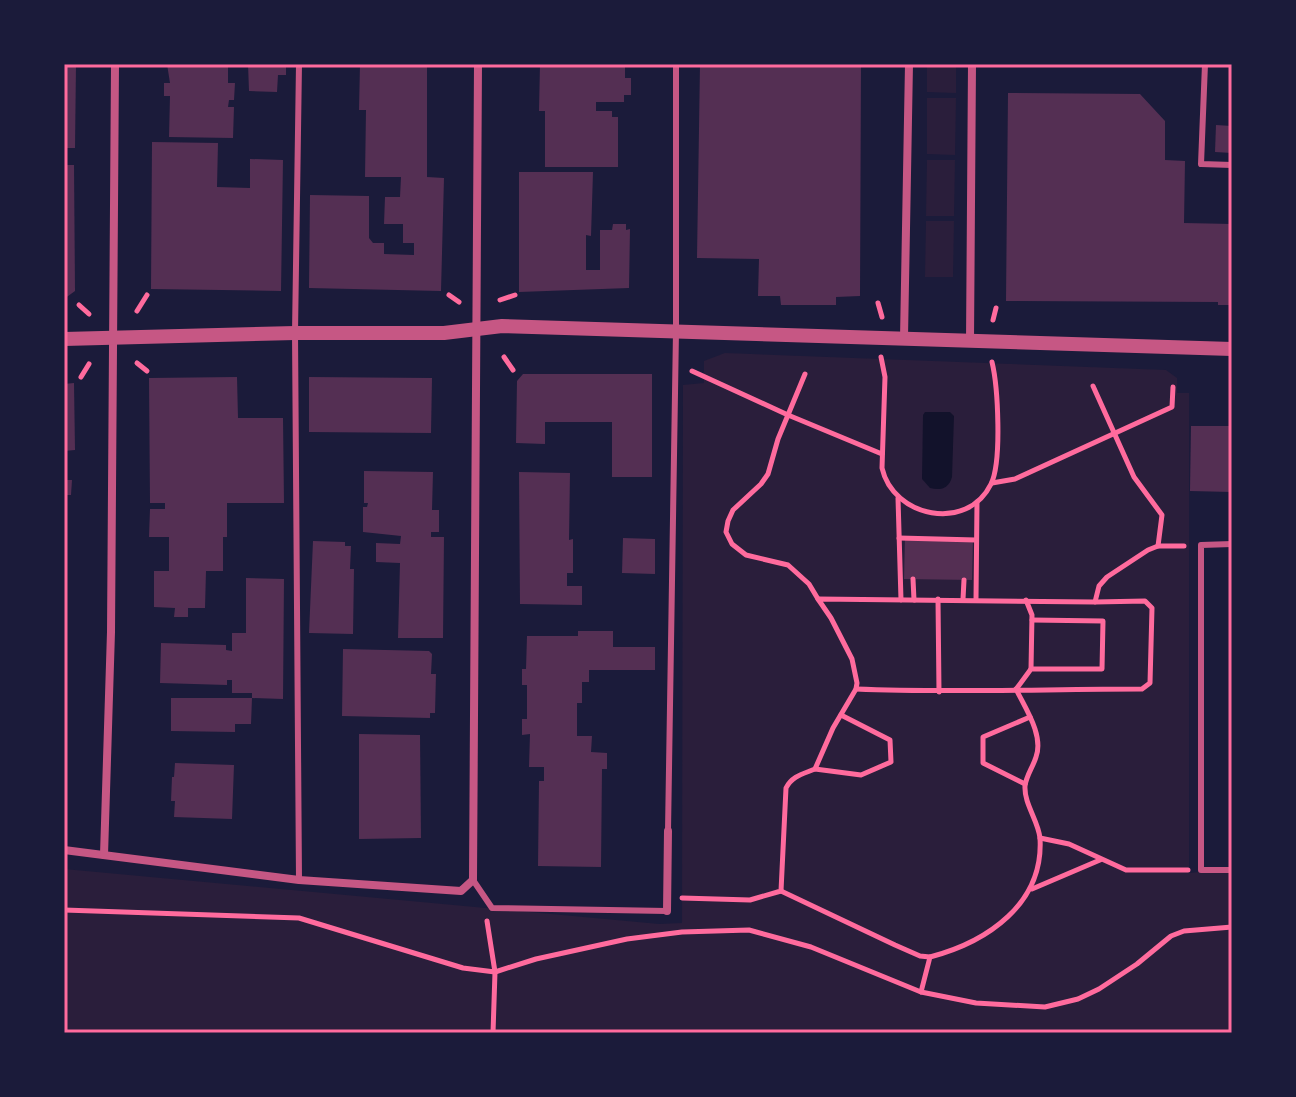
<svg xmlns="http://www.w3.org/2000/svg" width="1296" height="1097" font-family="Lato,sans-serif">
<style>
.green{fill:#2a1e3b}
.water{fill:#12122b}
.building{fill:#542f53}
.lines{fill:none;stroke-linecap:round;stroke-linejoin:round}
.path{stroke:#ff6b9d;stroke-width:5}
.service{stroke:#c65784;stroke-width:6}
.minor{stroke:#c65784;stroke-width:8}
.tertiary{stroke:#c65784;stroke-width:14}
.neatline{fill:none;stroke:#ff6b9d;stroke-width:3}
</style>
<rect width="100%" height="100%" fill="#1b1b3a"/>
<g class="green">
<path d="M927,64H956V93L927,92Z"/>
<path d="M927,98H956L955,155L927,154Z"/>
<path d="M927,160H955L954,216H926Z"/>
<path d="M926,221H954L953,277H925Z"/>
<path d="M725,353L1166,370L1177,378V393H1189V873L1232,869V1033H64V869L659,924L682,923L683,385L704,383V361Z"/>
</g>
<path class="water" d="M925,412H950L954,416L952,477C949,488 941,491 930,488L922,479L923,415Z"/>
<g class="building">
<path d="M64,64H76L75,148H64Z"/>
<path d="M167,64H228V83H235L234,100H229L228,107H234L233,138L169,137L170,96H164V83H170Z"/>
<path d="M248,64H286V75H278L277,92L249,91Z"/>
<path d="M360,64H427V177L444,178L441,291L309,288L310,195L369,196V238L373,243H384V254L414,255V243H403V224H384L385,197H400L401,177H365L366,110H359Z"/>
<path d="M540,64H625V78H631V95H624V102H596V111H612V117H618V167H545V111H539Z"/>
<path d="M700,64H861L860,296L836,297V305H781L780,296H758L759,259L697,258Z"/>
<path d="M1008,93L1140,94L1165,121V160L1185,161L1184,223L1232,224V305H1218V302L1006,301Z"/>
<path d="M1216,125L1232,126V153L1215,152Z"/>
<path d="M152,142L218,143L217,187L250,188V159L283,160L281,291L151,289Z"/>
<path d="M64,165H74L75,291L64,299Z"/>
<path d="M519,172H593L591,236L586,235V270H600V230H612L613,224H626V230L630,229L629,288L519,292Z"/>
<path d="M523,374H652V477H612V422H545V444L516,443L517,381Z"/>
<path d="M237,377L238,418H283L284,503H227V537H223V571H206L205,608H188V617H174L175,608L154,607V571H169V537H149L150,509H165V503H150L149,378Z"/>
<path d="M309,377L432,378L431,433L309,432Z"/>
<path d="M74,383L75,450L64,451V384Z"/>
<path d="M1191,426H1232V492L1190,491Z"/>
<path d="M364,471L433,472L432,510H439V532H431V537H444L443,638H398L400,563L376,562V543L400,544L401,536L363,532V507H367L368,503H364Z"/>
<path d="M519,472L570,473L569,540L573,539V573H567V586H582V605L520,604Z"/>
<path d="M64,480H72L71,495H64Z"/>
<path d="M623,538L655,539V574L622,573Z"/>
<path d="M905,538L973,539L972,580L904,579Z"/>
<path d="M313,541L345,542V546H351L350,569H354L353,634L309,633Z"/>
<path d="M246,578L284,579L283,699L252,698V693H232V680H227V685L160,683L161,643L226,645V650L232,651V633H246Z"/>
<path d="M578,631H613V647H655V670H589V682H582V703H577V736H592L591,752L607,753V769H602L601,867L538,866L539,781H544V767H529L530,734L522,735V719H527V685H522V669H526L527,636H578Z"/>
<path d="M343,649L429,651L432,654L431,674H436L435,713H430V718L342,716Z"/>
<path d="M171,698H252L251,724H235V732L171,731Z"/>
<path d="M359,734L420,735L421,838L359,839Z"/>
<path d="M175,763L234,765L232,819L174,817L175,801H171L172,777H174Z"/>
</g>
<g class="lines">
<g class="path">
<path d="M449,295L459,302"/>
<path d="M500,300L515,295"/>
<path d="M878,303L882,317"/>
<path d="M79,305L89,314"/>
<path d="M137,311L147,295"/>
<path d="M993,320L996,308"/>
<path d="M504,357L513,370"/>
<path d="M881,357L885,377L882,468C893,517 967,533 991,484C1002,462 998,387 992,362"/>
<path d="M137,363L147,371"/>
<path d="M692,371L788,415L882,454"/>
<path d="M805,374L778,439L768,474L761,484L733,510L728,521L726,532L732,544L746,555L788,565L809,584L818,599"/>
<path d="M81,377L89,364"/>
<path d="M1093,386L1134,477L1162,515L1158,546"/>
<path d="M992,483L1015,479L1172,407L1173,387"/>
<path d="M898,498L901,600"/>
<path d="M899,538L976,540"/>
<path d="M913,579L914,600"/>
<path d="M938,599L939,692"/>
<path d="M963,599L964,580"/>
<path d="M976,600L977,502"/>
<path d="M1026,600L1032,615L1031,669"/>
<path d="M1017,688L1031,669H1102L1103,621L1032,620"/>
<path d="M856,689C951,693 1047,689 1142,689L1150,683L1152,608L1145,601L1095,602"/>
<path d="M815,769L861,775L891,762L890,740L841,715"/>
<path d="M1025,784L983,763V737L1030,717"/>
<path d="M1040,838L1069,844L1126,870H1188"/>
<path d="M1032,889L1100,860"/>
<path d="M781,891L895,945L920,956L930,957"/>
<path d="M682,898L750,900L781,891L786,788C792,776 803,774 815,769L833,728L856,689L857,683L852,659L831,618L818,599L1095,602L1099,586L1107,577L1148,550L1158,546H1184"/>
<path d="M64,910L299,918L463,968L495,972L536,959L627,939L682,932L749,930L811,947L921,992L976,1003L1045,1007L1078,999L1099,989L1137,964L1171,936L1184,931L1232,927"/>
<path d="M487,921L495,972L493,1033"/>
<path d="M921,992L930,957C987,942 1044,904 1040,838C1038,820 1024,804 1025,786C1026,776 1033,767 1036,757C1044,735 1025,708 1016,689"/>
</g>
<g class="service">
<path d="M299,64L295,333L299,880"/>
<path d="M1205,64L1201,164L1232,165"/>
<path d="M1232,544L1201,545V870H1232"/>
<path d="M668,831L676,331V64"/>
<path d="M473,880L492,908L667,911"/>
</g>
<g class="minor">
<path d="M904,338L909,64"/>
<path d="M970,341L972,64"/>
<path d="M64,850L299,880L461,891L473,880L478,64"/>
<path d="M104,855L111,632L115,64"/>
<path d="M667,911L668,831"/>
</g>
<path class="tertiary" d="M64,339L295,333H444L502,326L1232,349"/>
</g>
<rect width="1296" height="1097" fill="none" stroke="#1b1b3a" stroke-width="132"/>
<rect x="66" y="66" width="1164" height="965" class="neatline"/>
</svg>
